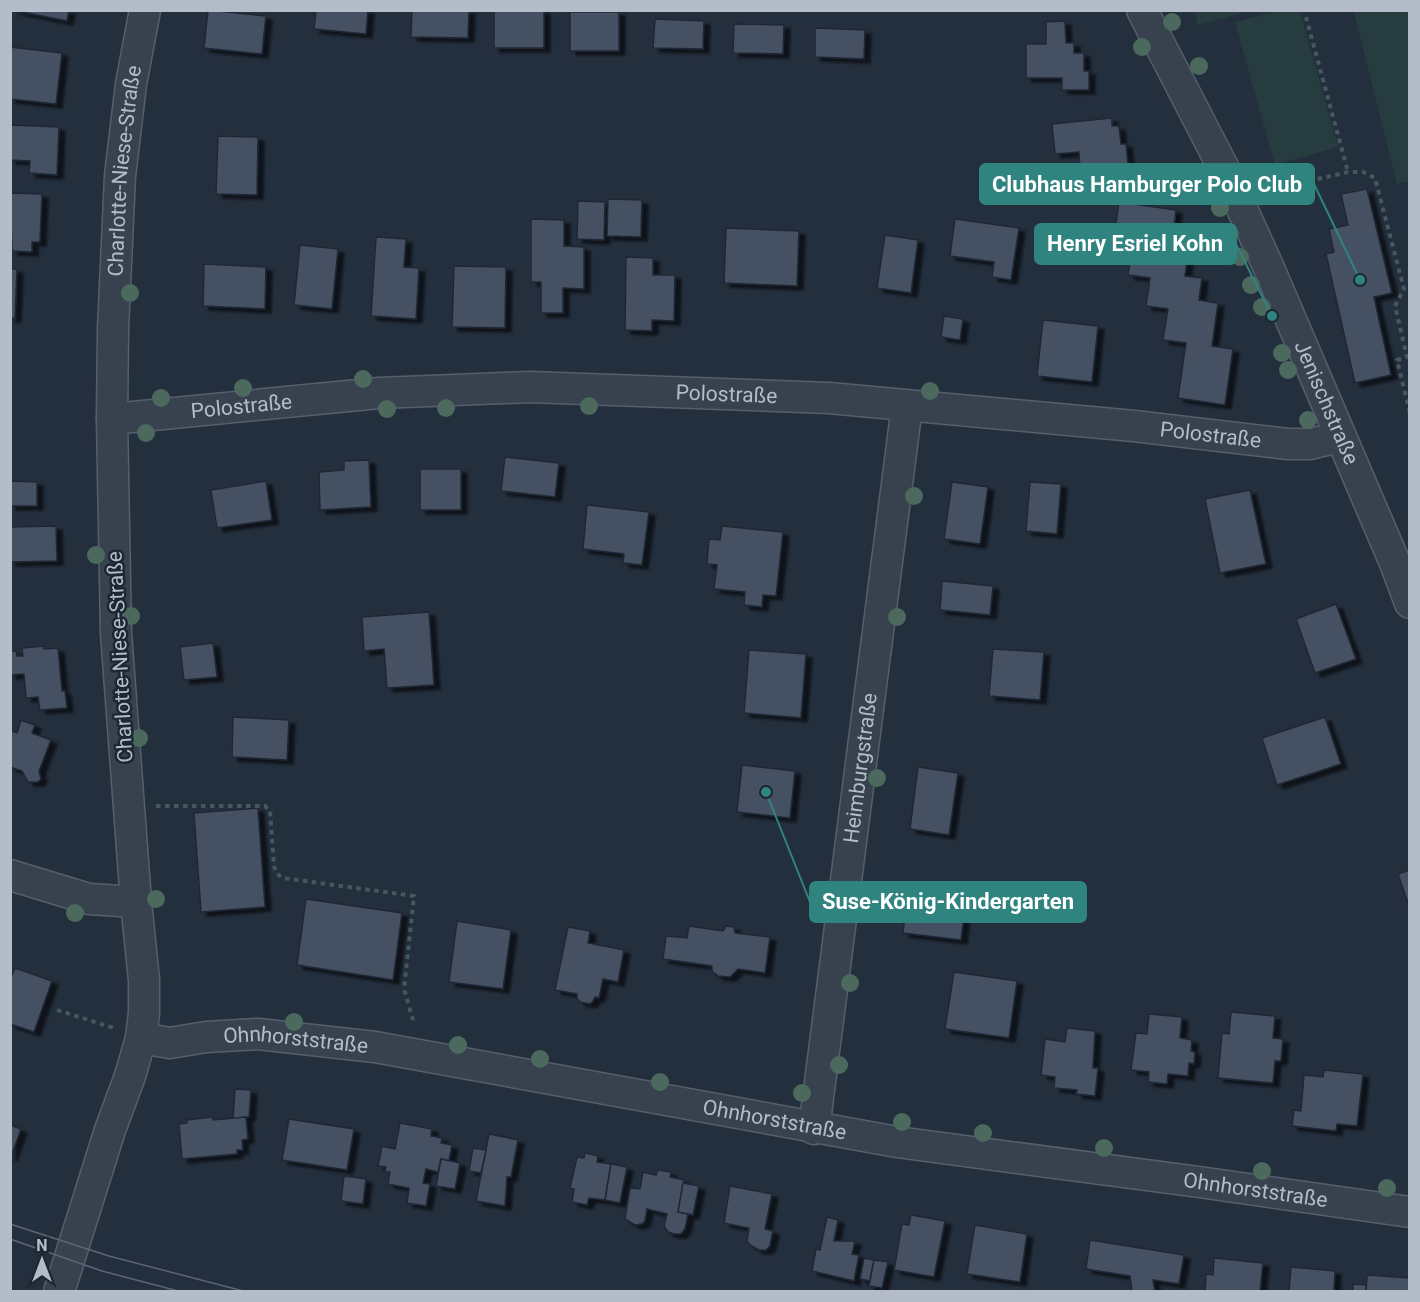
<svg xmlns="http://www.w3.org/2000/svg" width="1420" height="1302" font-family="Roboto,sans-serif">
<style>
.green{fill:#263c3f}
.building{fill:#455162;stroke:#1f2835;stroke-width:1.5;filter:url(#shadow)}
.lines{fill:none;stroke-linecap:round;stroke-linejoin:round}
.minor-casing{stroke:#565f6c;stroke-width:33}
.path{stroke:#44595c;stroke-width:4;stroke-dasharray:4.5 4.5;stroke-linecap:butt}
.minor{stroke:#38414e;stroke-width:30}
.tram{stroke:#5a6575;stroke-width:1.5}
.tree{fill:#4b6a5d}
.labels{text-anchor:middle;stroke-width:5;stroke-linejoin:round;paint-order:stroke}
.street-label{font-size:21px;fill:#b4bcc9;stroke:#1d2633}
.leader{fill:none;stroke:#308480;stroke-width:2}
.callout-dot{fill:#308480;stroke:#1d2633;stroke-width:2}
.callout{fill:#308480;stroke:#308480;stroke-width:2}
.callout-label{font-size:22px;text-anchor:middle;font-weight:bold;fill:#fff}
</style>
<defs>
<filter id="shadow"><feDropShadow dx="6" dy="4" stdDeviation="1.5" flood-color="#0009"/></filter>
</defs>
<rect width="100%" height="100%" fill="#242f3e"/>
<g class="green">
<path d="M1194,10H1250V11L1198,25Z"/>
<path d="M1277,11H1300L1338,147L1275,165L1235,22Z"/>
<path d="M1363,11H1409V181L1397,184L1354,13Z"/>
</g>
<g class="building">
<path d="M12,10H69L67,21Z"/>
<path d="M208,10L266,16L262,54L204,48Z"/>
<path d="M316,10H368L366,34L314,29Z"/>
<path d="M412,10H469L468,38L411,37Z"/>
<rect x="494" y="10" width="50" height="38"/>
<rect x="570" y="12" width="49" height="39"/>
<path d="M655,19L704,21L703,49L653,48Z"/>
<path d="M1065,21L1066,43H1074V53H1084V71H1089V90H1062V78H1026V44H1046V22Z"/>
<path d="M734,24L784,25L783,54L733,53Z"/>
<path d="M815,28L865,30L864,59L815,57Z"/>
<path d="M10,47L62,53L56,104L10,99Z"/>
<path d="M1112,118V126H1119L1121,144H1126L1128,164L1080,169L1079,152L1055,154L1052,124Z"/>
<path d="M10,125L59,127L57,175L29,173L30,161L10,160Z"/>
<path d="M218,136L258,137L257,195L216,194Z"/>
<path d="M1367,189L1392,293L1374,297L1391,375L1355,383L1326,254L1334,252L1329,229L1348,225L1341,194Z"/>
<path d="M10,193L42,194L40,242H32V252L12,251Z"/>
<path d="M608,199L642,200L641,237L607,236Z"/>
<path d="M578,201L605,202L604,240L577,239Z"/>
<path d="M1119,202L1176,210L1174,229L1191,232L1185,276L1202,278L1199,300L1218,303L1212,346L1233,349L1225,405L1178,398L1186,343L1163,340L1168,309L1146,306L1150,278L1128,275L1133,241L1114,238Z"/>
<path d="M531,219L564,220V246L584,247V289L563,288V313H541V282H531Z"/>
<path d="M955,219L1019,228L1011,280L992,277L994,262L950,256Z"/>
<path d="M726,228L799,231L797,286L724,283Z"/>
<path d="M885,235L918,240L911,293L877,288Z"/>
<path d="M376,237L406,239L404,267L419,268L416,319L371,316Z"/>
<path d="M300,245L338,249L332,309L294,305Z"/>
<path d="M626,257L653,258V275H675L674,321L652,320V331L625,330Z"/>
<path d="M204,264L266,267L265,309L203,306Z"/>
<path d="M454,266L506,267L505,328L452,327Z"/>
<path d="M10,269H17L15,318H10Z"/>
<path d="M944,316L963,319L960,340L941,337Z"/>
<path d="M1043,320L1098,326L1092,382L1037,376Z"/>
<path d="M505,457L559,463L555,497L501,491Z"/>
<path d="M369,460L371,507L320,510L319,472L344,470V461Z"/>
<rect x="420" y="469" width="41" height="41"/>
<path d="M10,481L37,482V506H10Z"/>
<path d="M266,481L272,520L217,528L211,490Z"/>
<path d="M952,482L988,487L980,544L944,539Z"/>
<path d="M1030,482L1061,484L1057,534L1026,531Z"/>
<path d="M1250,490L1266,564L1220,573L1205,499Z"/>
<path d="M587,505L649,512L642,565L623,563L624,554L583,549Z"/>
<path d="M56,526L57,561L10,562V527Z"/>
<path d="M722,526L783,532L776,596L763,595L762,607L744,605L745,592L714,589L717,565L707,564L709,539L720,540Z"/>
<path d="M942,581L993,586L990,615L940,610Z"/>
<path d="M1336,604L1356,659L1315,673L1296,619Z"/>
<path d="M429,612L434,685L387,688L384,649L364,651L362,617Z"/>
<path d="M213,643L217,677L184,680L180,647Z"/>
<path d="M44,646V649L58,648L62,691H65L67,708L40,710L38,697L26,698L24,674L10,675V651H16L17,656H23L22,648Z"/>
<path d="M993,649L1044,652L1040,700L989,696Z"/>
<path d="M749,650L806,654L801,718L744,713Z"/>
<path d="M233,717L289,720L287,760L232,757Z"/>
<path d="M1325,717L1341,764L1277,785L1262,738Z"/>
<path d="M21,720L35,725L32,733L51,740L39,771L41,779L38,782H28L22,771L10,767V730L17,733Z"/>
<path d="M742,765L795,771L790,818L737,812Z"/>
<path d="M918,767L958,773L949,835L910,829Z"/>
<path d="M258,808L265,907L201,912L194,813Z"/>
<path d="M1410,870V909L1398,874Z"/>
<path d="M909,884L967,891L961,940L903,933Z"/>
<path d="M306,899L402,913L393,980L297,965Z"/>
<path d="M457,921L511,930L503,989L449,982Z"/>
<path d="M689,926L723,931L726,926L734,927L735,933L770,937L765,973L738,969L730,977L718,976L712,971V966L663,959L666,936L687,938Z"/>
<path d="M568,927L590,931L588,943L624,950L618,982L603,979L599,998L595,997L593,1001L590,1004L580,1002L577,998V994L555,990Z"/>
<path d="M15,968L52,981L34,1032L10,1024V980Z"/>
<path d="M954,972L1017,981L1009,1038L945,1029Z"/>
<path d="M1231,1012L1275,1016L1273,1038L1283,1039L1281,1061H1275L1273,1083L1218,1078L1222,1033L1229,1034Z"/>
<path d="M1149,1014L1182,1017L1180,1038L1192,1040L1191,1051L1195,1052L1194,1064L1189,1063L1188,1076L1168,1074L1167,1084L1148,1082L1149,1072L1131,1070L1136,1033L1147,1034Z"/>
<path d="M1067,1028L1095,1031L1093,1068H1098L1095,1096L1076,1094L1077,1090L1054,1088L1055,1077L1041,1075L1045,1039L1065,1042Z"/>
<path d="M1324,1070L1363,1074L1357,1126L1337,1124L1336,1131L1292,1126L1294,1110L1301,1111L1304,1075L1323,1077Z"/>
<path d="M235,1089L251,1090L249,1117L233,1119Z"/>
<path d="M213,1117V1120L246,1117L248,1139L242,1140L243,1150H237V1154L182,1159L179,1124L187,1123V1120Z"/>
<path d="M289,1119L354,1129L347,1170L282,1160Z"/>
<path d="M400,1123L432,1129L431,1136L442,1138L441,1143L452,1145L449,1161L441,1159L438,1172L426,1169L423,1183L430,1184L426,1206L407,1203L409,1188L388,1184L390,1172H385L386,1167L378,1166L382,1146L395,1149Z"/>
<path d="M10,1125L21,1129L11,1157H10Z"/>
<path d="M489,1134L518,1140L511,1177H507L505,1206L476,1201Z"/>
<path d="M473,1148L486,1150L481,1173L469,1171Z"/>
<path d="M585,1153L598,1156L597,1162L611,1164L605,1200L589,1198L587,1205L572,1202L574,1189L570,1188L577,1157L584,1158Z"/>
<path d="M441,1159L460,1163L455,1189L436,1186Z"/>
<path d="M611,1164L627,1167L620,1203L605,1200Z"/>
<path d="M658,1170L671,1172L670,1177L684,1180L678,1212L688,1214L685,1229L681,1234H674L668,1232L664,1226L667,1214L647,1209L645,1221L642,1224L635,1225L625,1219L630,1188L640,1189L643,1172L656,1175Z"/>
<path d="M344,1176L366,1179L363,1204L341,1201Z"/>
<path d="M683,1183L699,1186L693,1215L678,1212Z"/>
<path d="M730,1186L772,1194L765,1229L773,1231L770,1246L766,1250H759L750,1245L747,1241L749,1228L724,1223Z"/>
<path d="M911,1215L945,1221L934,1277L894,1270L902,1224L909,1225Z"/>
<path d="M827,1217L838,1220L834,1241H855L852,1254L859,1255L854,1281L812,1271L816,1249L820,1250Z"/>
<path d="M975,1225L1027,1234L1020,1282L967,1274Z"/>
<path d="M1090,1240L1184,1255L1179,1284L1153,1280L1155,1292H1132L1130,1276L1086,1269Z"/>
<path d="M864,1258L874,1260L870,1281L860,1279Z"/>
<path d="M1214,1258L1263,1263L1260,1292H1205L1206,1274L1213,1275Z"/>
<path d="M874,1260L888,1262L882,1288L869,1286Z"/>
<path d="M1291,1267L1335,1271L1334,1292H1289Z"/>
<path d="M1367,1275L1410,1278V1292H1366Z"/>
<path d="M1353,1284L1366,1285V1292H1353Z"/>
</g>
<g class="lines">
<defs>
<g id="minor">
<path id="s1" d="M1142,10L1224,169L1268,266L1395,563L1410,603"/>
<path id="s2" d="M112,419L379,393L530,387L829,398L1134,426L1288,444H1310L1340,437"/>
<path d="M10,875L89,899L136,902"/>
<path id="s3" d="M141,1038L170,1043L206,1037L258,1034L375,1047L897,1142L1199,1182L1410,1212"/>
<path id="s4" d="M814,1129L907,406"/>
<path id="s5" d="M59,1292L110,1130L130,1076L141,1038L144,1013V980L136,902L116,633L112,419L113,329L120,176L131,84L145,10"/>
</g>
</defs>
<use href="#minor" class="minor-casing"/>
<g class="path">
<path d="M1306,17L1348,172"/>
<path d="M1265,191L1348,172H1363L1375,178L1404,289L1395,306L1407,357L1397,360L1410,413"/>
<path d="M156,806H265L270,811L274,866L277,874L283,878L414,896L404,989L413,1020L412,1025"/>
<path d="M57,1010L114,1028"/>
</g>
<use href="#minor" class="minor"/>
<g class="tram">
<path d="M10,1224L109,1256L247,1292"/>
<path d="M10,1239L102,1271L182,1292"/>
</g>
</g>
<g class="tree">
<circle cx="1172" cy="22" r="9"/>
<circle cx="1142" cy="47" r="9"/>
<circle cx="1199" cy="66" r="9"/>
<circle cx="1220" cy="208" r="9"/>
<circle cx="1230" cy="234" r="9"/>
<circle cx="1240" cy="257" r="9"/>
<circle cx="1251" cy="285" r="9"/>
<circle cx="130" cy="293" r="9"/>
<circle cx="1262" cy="307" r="9"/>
<circle cx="1282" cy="353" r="9"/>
<circle cx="1288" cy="370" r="9"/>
<circle cx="363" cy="379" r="9"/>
<circle cx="243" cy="388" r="9"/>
<circle cx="930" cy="391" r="9"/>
<circle cx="161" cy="398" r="9"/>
<circle cx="589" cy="406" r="9"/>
<circle cx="446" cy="408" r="9"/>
<circle cx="387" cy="409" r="9"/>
<circle cx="1308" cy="420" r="9"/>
<circle cx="146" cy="433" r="9"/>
<circle cx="914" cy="496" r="9"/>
<circle cx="96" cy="555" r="9"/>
<circle cx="131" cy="616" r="9"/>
<circle cx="897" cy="617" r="9"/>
<circle cx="139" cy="738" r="9"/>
<circle cx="877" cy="778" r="9"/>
<circle cx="156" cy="899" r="9"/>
<circle cx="75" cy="913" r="9"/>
<circle cx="850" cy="983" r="9"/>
<circle cx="294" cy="1022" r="9"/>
<circle cx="458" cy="1045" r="9"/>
<circle cx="540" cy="1059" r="9"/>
<circle cx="839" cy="1065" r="9"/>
<circle cx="660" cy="1082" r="9"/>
<circle cx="802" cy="1093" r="9"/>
<circle cx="902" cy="1122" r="9"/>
<circle cx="983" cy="1133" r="9"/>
<circle cx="1104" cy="1148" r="9"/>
<circle cx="1262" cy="1171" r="9"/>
<circle cx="1387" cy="1188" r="9"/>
</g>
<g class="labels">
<g class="street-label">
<text dy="7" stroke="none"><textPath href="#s5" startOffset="1136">Charlotte-Niese-Straße</textPath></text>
<text dy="7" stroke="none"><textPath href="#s2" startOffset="616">Polostraße</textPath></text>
<text dy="7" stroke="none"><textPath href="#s1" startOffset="434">Jenischstraße</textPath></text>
<text dy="7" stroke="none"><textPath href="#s2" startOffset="130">Polostraße</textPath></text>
<text dy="7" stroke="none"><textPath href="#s2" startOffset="1102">Polostraße</textPath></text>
<text transform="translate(120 657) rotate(-93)" y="7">Charlotte-Niese-Straße</text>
<text dy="7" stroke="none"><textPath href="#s4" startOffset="364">Heimburgstraße</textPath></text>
<text dy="7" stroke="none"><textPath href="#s3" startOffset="156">Ohnhorststraße</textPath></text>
<text dy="7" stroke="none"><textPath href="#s3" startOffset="642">Ohnhorststraße</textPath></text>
<text dy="7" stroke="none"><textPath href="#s3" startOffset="1128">Ohnhorststraße</textPath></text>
</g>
</g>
<path class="leader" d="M1360 280L1314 184M1272 316L1236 244M766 792L810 902"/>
<g class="callout-dot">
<circle cx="1360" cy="280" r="6"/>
<circle cx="1272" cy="316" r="6"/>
<circle cx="766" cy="792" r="6"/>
</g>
<g class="callout">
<rect x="980" y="164" width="334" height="40" rx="6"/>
<rect x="1035" y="224" width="201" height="40" rx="6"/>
<rect x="810" y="882" width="276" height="40" rx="6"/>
</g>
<g class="callout-label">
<text x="1147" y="192">Clubhaus Hamburger Polo Club</text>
<text x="1135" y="251">Henry Esriel Kohn</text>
<text x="948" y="909">Suse-König-Kindergarten</text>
</g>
<rect width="1420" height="1302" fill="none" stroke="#b4bcc9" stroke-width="24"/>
<g transform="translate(42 1260)" stroke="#1d2633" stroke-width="4.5" paint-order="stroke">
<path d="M0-4.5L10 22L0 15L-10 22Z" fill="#b4bcc9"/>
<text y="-9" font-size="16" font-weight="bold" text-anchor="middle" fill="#b4bcc9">N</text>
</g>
</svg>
